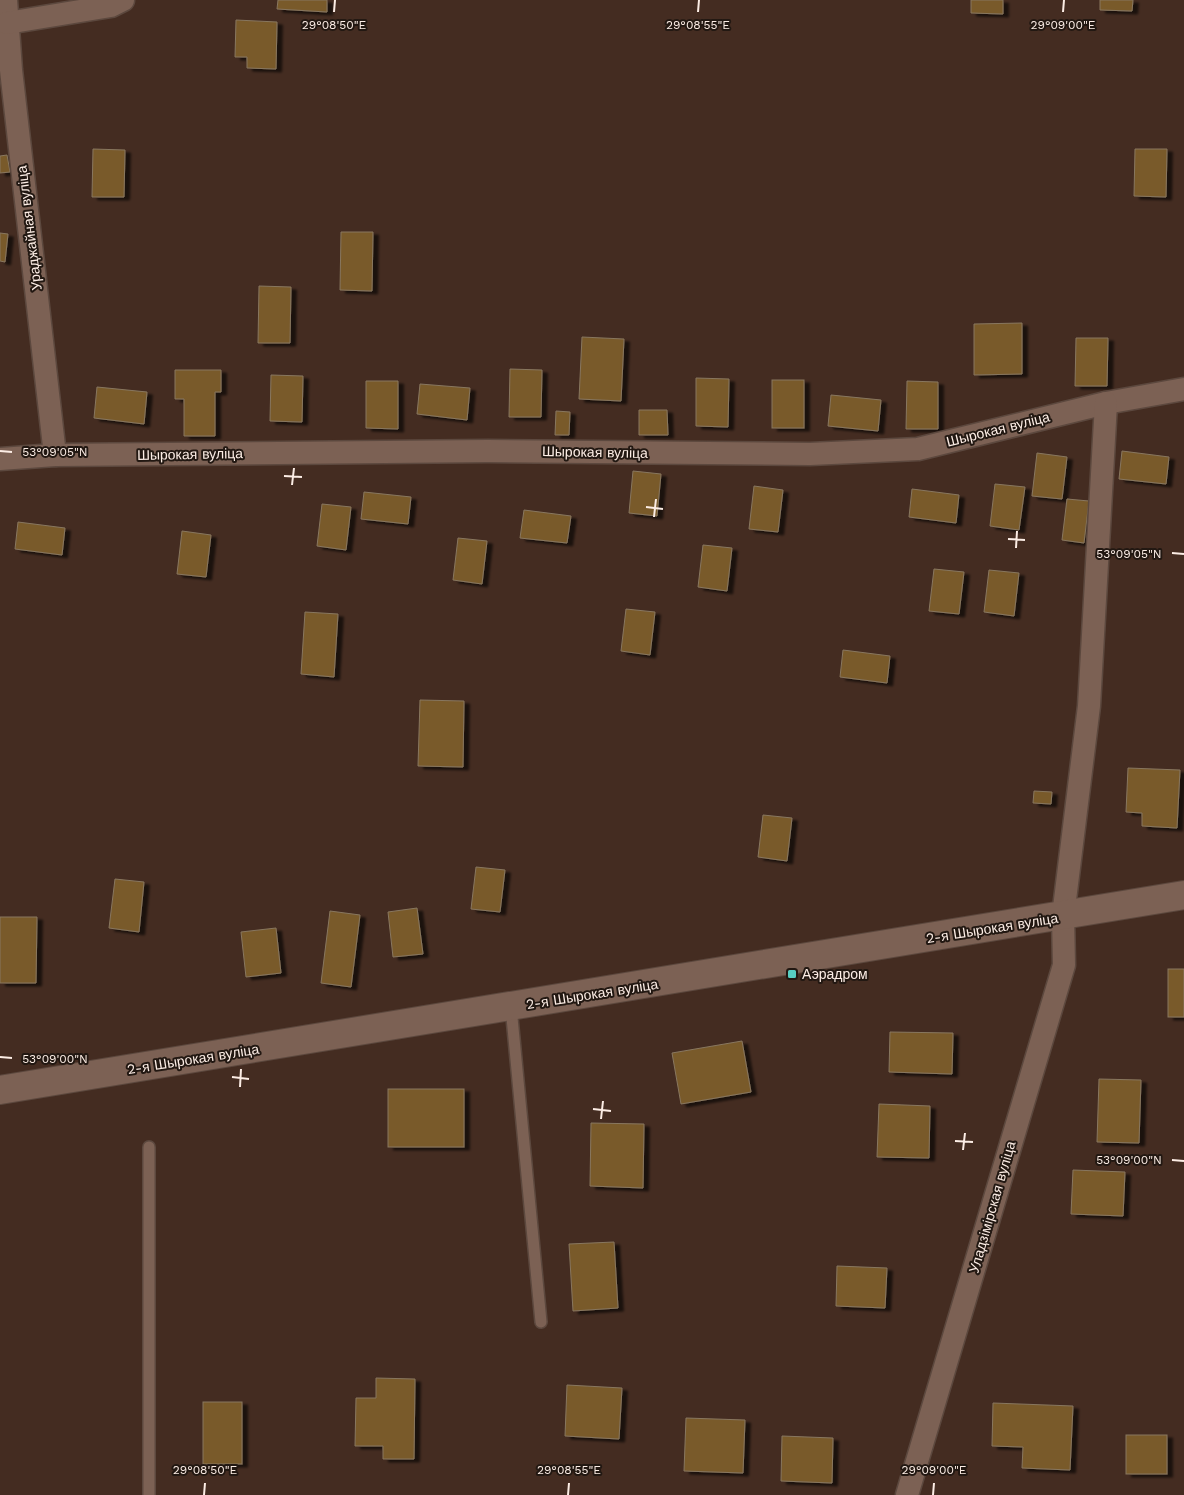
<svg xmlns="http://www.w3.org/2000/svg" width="1184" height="1495" font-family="'Work Sans',sans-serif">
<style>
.building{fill:#795a2c;stroke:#88775f;filter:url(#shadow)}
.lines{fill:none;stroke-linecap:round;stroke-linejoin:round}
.lane-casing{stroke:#5c483e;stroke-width:14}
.street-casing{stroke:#5c483e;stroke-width:25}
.secondary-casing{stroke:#5c483e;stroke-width:30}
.lane{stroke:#7c6154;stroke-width:11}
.street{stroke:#7c6154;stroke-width:22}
.secondary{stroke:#7c6154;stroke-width:28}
.ticks{fill:none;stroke:#fcede5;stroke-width:2}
.poi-dot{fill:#57cec2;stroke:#221812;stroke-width:2}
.labels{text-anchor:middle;stroke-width:4;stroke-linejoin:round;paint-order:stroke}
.street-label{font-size:14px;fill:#fcede5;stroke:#221812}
.poi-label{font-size:14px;fill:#fcede5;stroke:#221812;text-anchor:start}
.ticks-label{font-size:12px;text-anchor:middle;fill:#fcede5;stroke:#221812;stroke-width:4;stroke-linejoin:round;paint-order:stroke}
</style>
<defs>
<filter id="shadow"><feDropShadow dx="5.5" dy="3" stdDeviation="1" flood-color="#0009"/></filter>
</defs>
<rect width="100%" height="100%" fill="#442c21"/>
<g class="building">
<path d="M278,0H327V12L277,9Z"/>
<path d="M971,0H1003V14L971,13Z"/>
<path d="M1100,0H1133L1132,11L1100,10Z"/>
<path d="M236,20L277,22L276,69L247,68V57H235Z"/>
<path d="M93,149L125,150L124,197H92Z"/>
<path d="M1135,149H1167L1166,197L1134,196Z"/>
<path d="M7,155L10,172L0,173V156Z"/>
<path d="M341,232H373L372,291L340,290Z"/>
<path d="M0,233L8,234L5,262L0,261Z"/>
<path d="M259,286L291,287L290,343H258Z"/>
<path d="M1022,323V374L974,375V324Z"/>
<path d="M582,337L624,339L621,401L579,399Z"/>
<path d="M1076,338H1108L1107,386H1075Z"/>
<path d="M510,369L542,370L541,417H509Z"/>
<path d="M175,370H221V392H215V436H184V399H175Z"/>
<path d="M271,375L303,376L302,422L270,421Z"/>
<path d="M696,378L729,379L728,427L696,426Z"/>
<rect x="772" y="380" width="32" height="48"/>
<path d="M366,381H398V429L366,428Z"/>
<path d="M907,381L938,382V429H906Z"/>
<path d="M420,384L470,388L467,420L417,414Z"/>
<path d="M97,387L147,392L144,424L94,418Z"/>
<path d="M831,395L881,400L878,431L828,426Z"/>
<path d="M639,410H667L668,435H639Z"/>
<path d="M556,411L570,412L569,435H555Z"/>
<path d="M1122,451L1169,457L1166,484L1119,479Z"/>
<path d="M1037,453L1067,457L1062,499L1032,496Z"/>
<path d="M633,471L661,474L657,516L629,513Z"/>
<path d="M995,484L1025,487L1019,530L990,526Z"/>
<path d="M754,486L783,490L778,532L749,529Z"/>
<path d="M912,489L959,495L956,523L909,517Z"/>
<path d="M364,492L411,497L408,524L361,519Z"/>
<path d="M1067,499L1089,501L1084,543L1062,540Z"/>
<path d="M322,504L351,507L346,550L317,546Z"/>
<path d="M524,510L571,516L567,543L520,538Z"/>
<path d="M18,522L65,528L62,555L15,549Z"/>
<path d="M182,531L211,535L206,577L177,574Z"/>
<path d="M458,538L487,541L482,584L453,580Z"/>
<path d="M703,545L732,548L727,591L698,587Z"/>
<path d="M934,569L964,572L959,614L929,611Z"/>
<path d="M989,570L1019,573L1014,616L984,612Z"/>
<path d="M626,609L655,612L650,655L621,651Z"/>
<path d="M305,612L338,614L334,677L301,674Z"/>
<path d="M843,650L890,656L887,683L840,677Z"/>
<path d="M420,700L464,701L463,767L418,766Z"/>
<path d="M1128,768L1180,770L1177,828L1142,826V813L1126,812Z"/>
<path d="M1034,791L1052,792L1051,804L1033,803Z"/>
<path d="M763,815L792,818L787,861L758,857Z"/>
<path d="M476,867L505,870L500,912L471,909Z"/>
<path d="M115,879L144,882L139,932L109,928Z"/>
<path d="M417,908L423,954L393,957L388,912Z"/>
<path d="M330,911L360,915L351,987L321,983Z"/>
<path d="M0,917H37L36,983H0Z"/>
<path d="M276,928L281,973L246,977L241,932Z"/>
<rect x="1168" y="969" width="16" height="48"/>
<path d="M890,1032L953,1033L952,1074L889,1072Z"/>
<path d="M742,1041L751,1092L681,1104L672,1053Z"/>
<path d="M1099,1079L1141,1080L1139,1143L1097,1142Z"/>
<rect x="388" y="1089" width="76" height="58"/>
<path d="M879,1104L930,1106L929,1158L877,1157Z"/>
<path d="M591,1123L644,1124L643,1188L590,1186Z"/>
<path d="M1073,1170L1125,1172L1123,1216L1071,1214Z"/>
<path d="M614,1242L618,1308L573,1311L569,1244Z"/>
<path d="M837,1266L887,1268L885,1308L836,1306Z"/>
<path d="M376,1378L415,1379L414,1459H383V1446H355L356,1398H376Z"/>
<path d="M567,1385L622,1388L619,1439L565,1436Z"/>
<rect x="203" y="1402" width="39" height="62"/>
<path d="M993,1403L1073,1406L1070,1470L1022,1468L1023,1447L992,1446Z"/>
<path d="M686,1418L745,1420L743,1473L684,1471Z"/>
<rect x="1126" y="1435" width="41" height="39"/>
<path d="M782,1436L833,1438L832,1483L781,1481Z"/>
</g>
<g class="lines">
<defs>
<g id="lane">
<path d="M511,1007L541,1322"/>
<path d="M149,1495V1147"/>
</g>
<g id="street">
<path d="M6,0L11,70L55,455"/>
<path d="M7,23L111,6L123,0"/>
<path d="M0,459L55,455L488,451L810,454L918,449L1106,403L1184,389"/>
<path d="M907,1495L1064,965L1063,916L1089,706L1106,403"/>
</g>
<path id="secondary" d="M0,1090L1184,895"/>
</defs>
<use href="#lane" class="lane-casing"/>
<use href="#street" class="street-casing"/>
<use href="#secondary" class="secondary-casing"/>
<use href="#lane" class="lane"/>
<use href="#street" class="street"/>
<use href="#secondary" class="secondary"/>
</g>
<path class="ticks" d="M334,12L335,0M698,12L699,0M1063,12L1064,0M0,451L12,452M284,476L302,477M292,485L294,468M646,507L663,509M654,517L656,499M1008,539L1025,540M1016,548L1017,531M1172,553L1184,554M0,1057L12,1058M232,1077L249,1079M240,1087L241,1069M593,1109L611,1111M601,1119L603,1101M955,1141L973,1142M963,1150L965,1133M1172,1160L1184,1161M204,1495L205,1483M568,1495L569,1483M933,1495L934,1483"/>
<rect class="poi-dot" x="787" y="969" width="10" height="10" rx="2.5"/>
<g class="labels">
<g class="street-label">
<text transform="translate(29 228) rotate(-97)" y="5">Ураджайная вуліца</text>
<text transform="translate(998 429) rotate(-14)" y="5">Шырокая вуліца</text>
<text transform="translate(595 452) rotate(1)" y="5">Шырокая вуліца</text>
<text transform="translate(190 454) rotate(-1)" y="5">Шырокая вуліца</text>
<text transform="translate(992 928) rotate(-9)" y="5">2-я Шырокая вуліца</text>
<text transform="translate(592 994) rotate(-9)" y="5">2-я Шырокая вуліца</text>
<text transform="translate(193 1059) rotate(-9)" y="5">2-я Шырокая вуліца</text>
<text transform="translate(992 1207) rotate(-74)" y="5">Уладзімірская вуліца</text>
</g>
<g class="poi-label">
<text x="802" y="979">Аэрадром</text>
</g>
</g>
<g class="ticks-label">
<text x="334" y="29">29°08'50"E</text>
<text x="698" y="29">29°08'55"E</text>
<text x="1063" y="29">29°09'00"E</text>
<text x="55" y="456">53°09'05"N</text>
<text x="1129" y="558">53°09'05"N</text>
<text x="55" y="1063">53°09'00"N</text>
<text x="1129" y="1164">53°09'00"N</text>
<text x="205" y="1474">29°08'50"E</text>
<text x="569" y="1474">29°08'55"E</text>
<text x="934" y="1474">29°09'00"E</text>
</g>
</svg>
